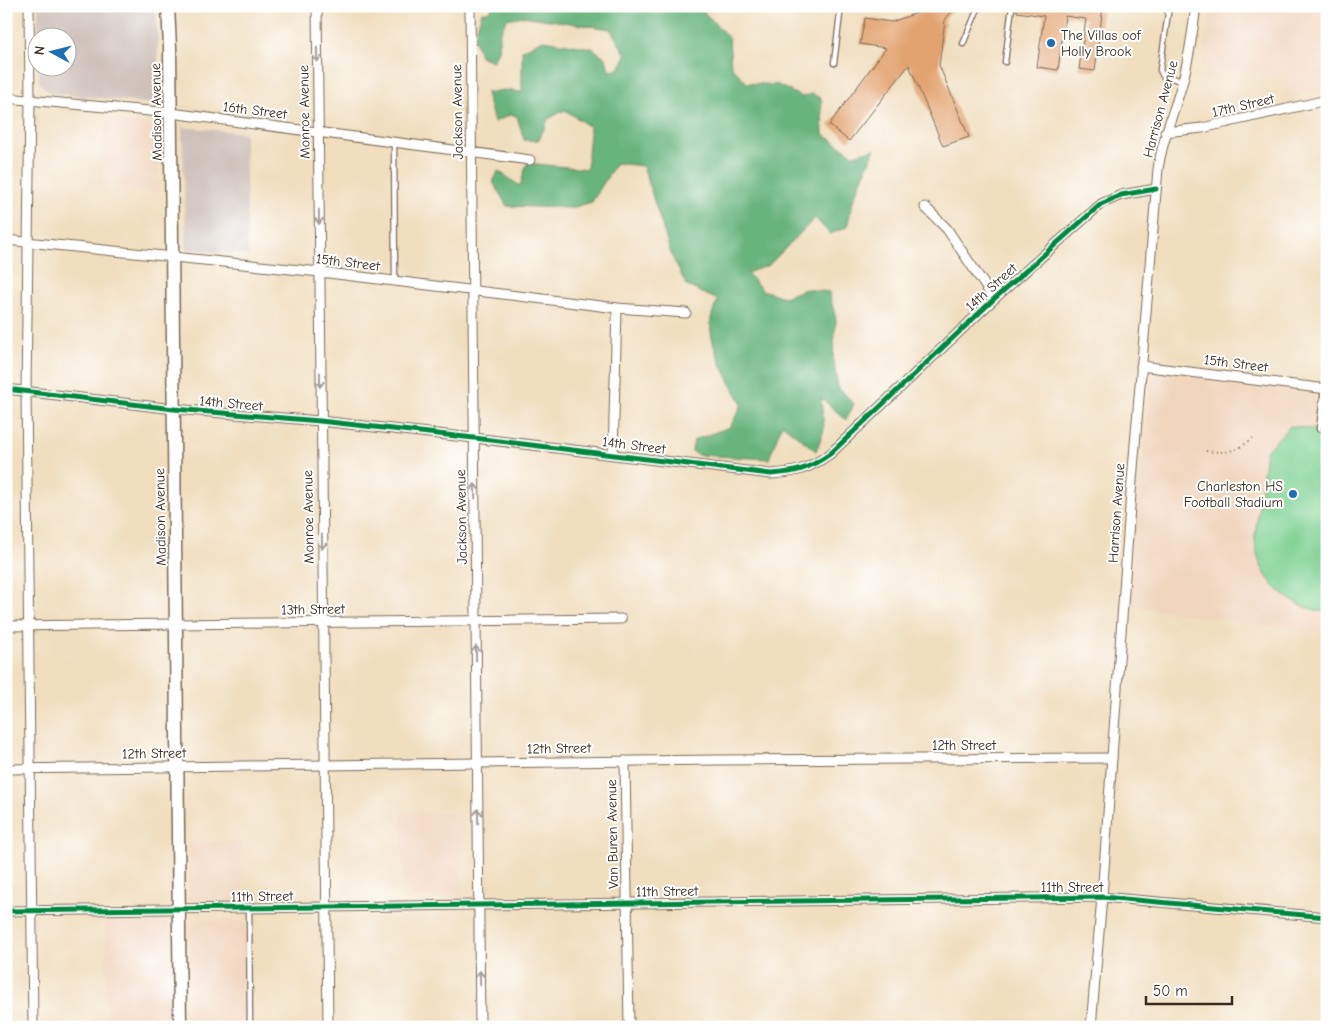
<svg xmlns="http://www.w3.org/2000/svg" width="1333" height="1033" font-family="'Comic Neue',sans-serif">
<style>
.built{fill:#f1d5bd}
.industrial{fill:#cec1ba}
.green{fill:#80d293;stroke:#5e7e58}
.forest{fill:#68b47d;stroke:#526f4e}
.building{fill:#e3a36f}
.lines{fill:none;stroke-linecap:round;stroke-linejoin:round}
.lane-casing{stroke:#7a6956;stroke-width:7}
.street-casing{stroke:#7a6956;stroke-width:11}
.secondary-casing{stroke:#7a6956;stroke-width:15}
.path{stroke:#7a6956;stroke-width:2;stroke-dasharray:1 4;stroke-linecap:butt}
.lane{stroke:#fff;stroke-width:4.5}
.street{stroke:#fff;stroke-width:9}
.secondary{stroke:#fff;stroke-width:12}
.cycleway-casing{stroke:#fff;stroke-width:8}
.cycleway{stroke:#00873e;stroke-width:5}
.oneway{stroke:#a79f9a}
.poi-dot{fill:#1f6fb2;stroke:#fff;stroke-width:2}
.labels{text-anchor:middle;stroke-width:4;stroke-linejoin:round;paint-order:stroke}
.poi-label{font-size:14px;fill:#3b2a1e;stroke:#fff;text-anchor:start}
.street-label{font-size:14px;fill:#3b2a1e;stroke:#fff}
</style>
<rect width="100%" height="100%" fill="#fff"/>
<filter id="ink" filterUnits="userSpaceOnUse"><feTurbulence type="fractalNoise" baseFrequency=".02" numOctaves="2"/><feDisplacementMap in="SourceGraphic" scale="10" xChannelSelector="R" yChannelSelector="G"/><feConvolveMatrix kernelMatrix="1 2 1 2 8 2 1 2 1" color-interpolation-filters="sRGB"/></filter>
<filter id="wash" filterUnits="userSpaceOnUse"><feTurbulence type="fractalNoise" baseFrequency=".0096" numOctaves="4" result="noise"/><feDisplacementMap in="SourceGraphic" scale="20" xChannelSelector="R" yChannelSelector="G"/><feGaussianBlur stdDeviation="1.12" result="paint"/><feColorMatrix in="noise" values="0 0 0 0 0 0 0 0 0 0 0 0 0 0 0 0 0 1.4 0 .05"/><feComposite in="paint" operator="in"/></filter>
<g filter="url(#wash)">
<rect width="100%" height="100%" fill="#f0debe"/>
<g class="built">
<path d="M1210,6H1327V87L1284,98L1286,76L1202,67Z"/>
<path d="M106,120L154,125L158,129L159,194L98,184Z"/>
<path d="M1151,367L1327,389V635L1128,605Z"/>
<path d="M462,812L463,897L403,898L401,813Z"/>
<path d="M242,842L243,902H189V843Z"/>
<path d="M167,918L169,1027H107L105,920Z"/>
<path d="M245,920L247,1027H189L188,921Z"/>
</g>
<g class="industrial">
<path d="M38,6H155L158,37V103L154,104L51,93L39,83L38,68H68V38L38,37Z"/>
<path d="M182,127L245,133L248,255L186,249Z"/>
</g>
<path class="green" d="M1290,426L1327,431V612C1287,608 1256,578 1255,537L1266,451Z"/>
<path class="forest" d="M494,6H698L729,38L731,66L747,83L778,85L802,97L811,94L821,98L823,134L854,155L875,149L854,197L847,227L830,234L815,218L769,265L747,273L762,290L784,297L806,289L829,292L836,319L833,358L838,387L854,404L846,420L821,398L824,430L816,451L782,424L769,459L698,455L692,451L694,440L730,427L742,404C730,382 707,344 711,319C712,313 715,306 718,300L687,286L672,257L643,166L616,163L592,202L571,208L507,206L493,182L498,171L520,186L527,163L587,169L590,127L565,110L548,119L539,140H524L517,116L510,115L494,122L486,93L503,90L522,92V50L543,40L592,48L606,58L609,71L619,69L626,55L610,29L523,16L507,19L500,32L498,51L493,61L480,56L474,37L482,12H488Z"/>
<g id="blocks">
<g class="building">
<path d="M925,6H956L945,20L939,65L969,137L943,146L909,65L849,141L829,125L886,48L860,44L865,18L891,22L920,12Z"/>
<path d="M1017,6H1103L1095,71L1079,69L1086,19L1065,16L1058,70L1037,67L1044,16L1017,12Z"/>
</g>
</g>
</g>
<g filter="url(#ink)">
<use href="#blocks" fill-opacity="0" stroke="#7a6956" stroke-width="1"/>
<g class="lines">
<defs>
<g id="lane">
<path d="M1169,6L1160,70L1163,76L1183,81"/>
<path d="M963,44L979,6"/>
<path d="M1005,62L1012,6"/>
<path d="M834,63L841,6"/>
<path d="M394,142L395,281"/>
<path d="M1319,429L1324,389"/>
<path d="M249,908L250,1027"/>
</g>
<g id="street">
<path d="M29,6L30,101L26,391L33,1027"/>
<path d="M317,6L328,1027"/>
<path d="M470,6L480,1027"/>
<path d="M6,98L171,113L530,160"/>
<path d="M1165,132L1202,128L1327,100"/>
<path d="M925,207L947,229L994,299"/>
<path d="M6,240L320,272L617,308L686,313"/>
<path d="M1141,366L1327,389"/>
<path d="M6,389L174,409L320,421L474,438L771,474C798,472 808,469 830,454L994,299L1101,204L1121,195L1156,189"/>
<path d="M613,454L617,308"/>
<path d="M6,626L621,619"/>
<path d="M625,761L629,1027"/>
<path d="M6,769L715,760L1112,758"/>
<path d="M6,911L1102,897L1327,917"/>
<path d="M1091,1027L1102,897L1131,493L1158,169C1162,142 1171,119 1179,94C1188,66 1192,36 1196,6"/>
</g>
<path id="secondary" d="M168,6L170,48L180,1027"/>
</defs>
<use href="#lane" class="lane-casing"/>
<use href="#street" class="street-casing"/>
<use href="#secondary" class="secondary-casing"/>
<path class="path" d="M1206,451C1228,453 1236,452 1253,438"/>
<use href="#lane" class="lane"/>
<use href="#street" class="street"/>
<use href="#secondary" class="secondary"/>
<defs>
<g id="cycleway">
<path d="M6,389L174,409L320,421L474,438L771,474C798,472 808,469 830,454L994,299L1101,204L1121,195L1156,189"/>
<path d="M6,911L1102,897L1327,917"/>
</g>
</defs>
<use href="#cycleway" class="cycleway-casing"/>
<use href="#cycleway" class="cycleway"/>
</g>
<defs><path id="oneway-shaft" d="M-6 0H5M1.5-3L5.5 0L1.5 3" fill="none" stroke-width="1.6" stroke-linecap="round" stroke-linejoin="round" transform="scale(1.25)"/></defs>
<g class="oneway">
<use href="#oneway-shaft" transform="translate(317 55) rotate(89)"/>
<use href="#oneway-shaft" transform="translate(319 217) rotate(89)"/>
<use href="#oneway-shaft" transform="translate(320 380) rotate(90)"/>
<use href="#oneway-shaft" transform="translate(475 491) rotate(-91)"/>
<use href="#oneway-shaft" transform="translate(322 542) rotate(89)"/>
<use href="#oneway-shaft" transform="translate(476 653) rotate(-91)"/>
<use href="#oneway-shaft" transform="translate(478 816) rotate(-91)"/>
<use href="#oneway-shaft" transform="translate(480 978) rotate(-91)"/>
</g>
</g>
<g class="poi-dot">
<circle cx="1051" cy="43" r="5"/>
<circle cx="1293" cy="494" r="5"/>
</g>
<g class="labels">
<g class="poi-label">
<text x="1061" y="40">The Villas oof<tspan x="1061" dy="16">Holly Brook</tspan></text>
<text x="1283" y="491" text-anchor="end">Charleston HS<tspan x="1283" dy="16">Football Stadium</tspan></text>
</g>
<g class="street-label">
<text transform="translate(1243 105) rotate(-13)" y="5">17th Street</text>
<text transform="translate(1160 109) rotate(-75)" y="5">Harrison Avenue</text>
<text transform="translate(255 110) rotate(7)" y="5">16th Street</text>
<text transform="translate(156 112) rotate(-91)" y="5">Madison Avenue</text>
<text transform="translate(304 112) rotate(-91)" y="5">Monroe Avenue</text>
<text transform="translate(457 112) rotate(-91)" y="5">Jackson Avenue</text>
<text transform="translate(348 262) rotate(7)" y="5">15th Street</text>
<text transform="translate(991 287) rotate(-42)" y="5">14th Street</text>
<text transform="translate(1236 363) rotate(7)" y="5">15th Street</text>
<text transform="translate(231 403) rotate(5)" y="5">14th Street</text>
<text transform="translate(634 445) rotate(7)" y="5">14th Street</text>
<text transform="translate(1116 513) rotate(-86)" y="5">Harrison Avenue</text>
<text transform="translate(160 517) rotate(-91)" y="5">Madison Avenue</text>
<text transform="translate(308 517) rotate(-91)" y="5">Monroe Avenue</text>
<text transform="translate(461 517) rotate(-91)" y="5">Jackson Avenue</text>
<text transform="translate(313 609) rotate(-1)" y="5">13th Street</text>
<text x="964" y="750">12th Street</text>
<text transform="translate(559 748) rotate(-1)" y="5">12th Street</text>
<text transform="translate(154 753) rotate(-1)" y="5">12th Street</text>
<text transform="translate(612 834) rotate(-91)" y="5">Van Buren Avenue</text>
<text x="1072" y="892">11th Street</text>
<text transform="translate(667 891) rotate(-1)" y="5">11th Street</text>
<text transform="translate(262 896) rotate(-1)" y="5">11th Street</text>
</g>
</g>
<rect width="1333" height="1033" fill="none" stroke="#fff" stroke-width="25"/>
<g transform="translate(52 52) rotate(277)"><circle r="24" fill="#ffffff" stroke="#b1aaa5"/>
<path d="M0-4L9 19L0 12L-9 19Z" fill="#1f6fb2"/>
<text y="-8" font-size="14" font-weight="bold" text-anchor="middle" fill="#3b2a1e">N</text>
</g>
<path d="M1146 996v8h86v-8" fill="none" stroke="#3b2a1e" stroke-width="2.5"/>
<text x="1153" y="996" font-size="15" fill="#3b2a1e" stroke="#ffffff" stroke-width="4" paint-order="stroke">50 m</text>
</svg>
